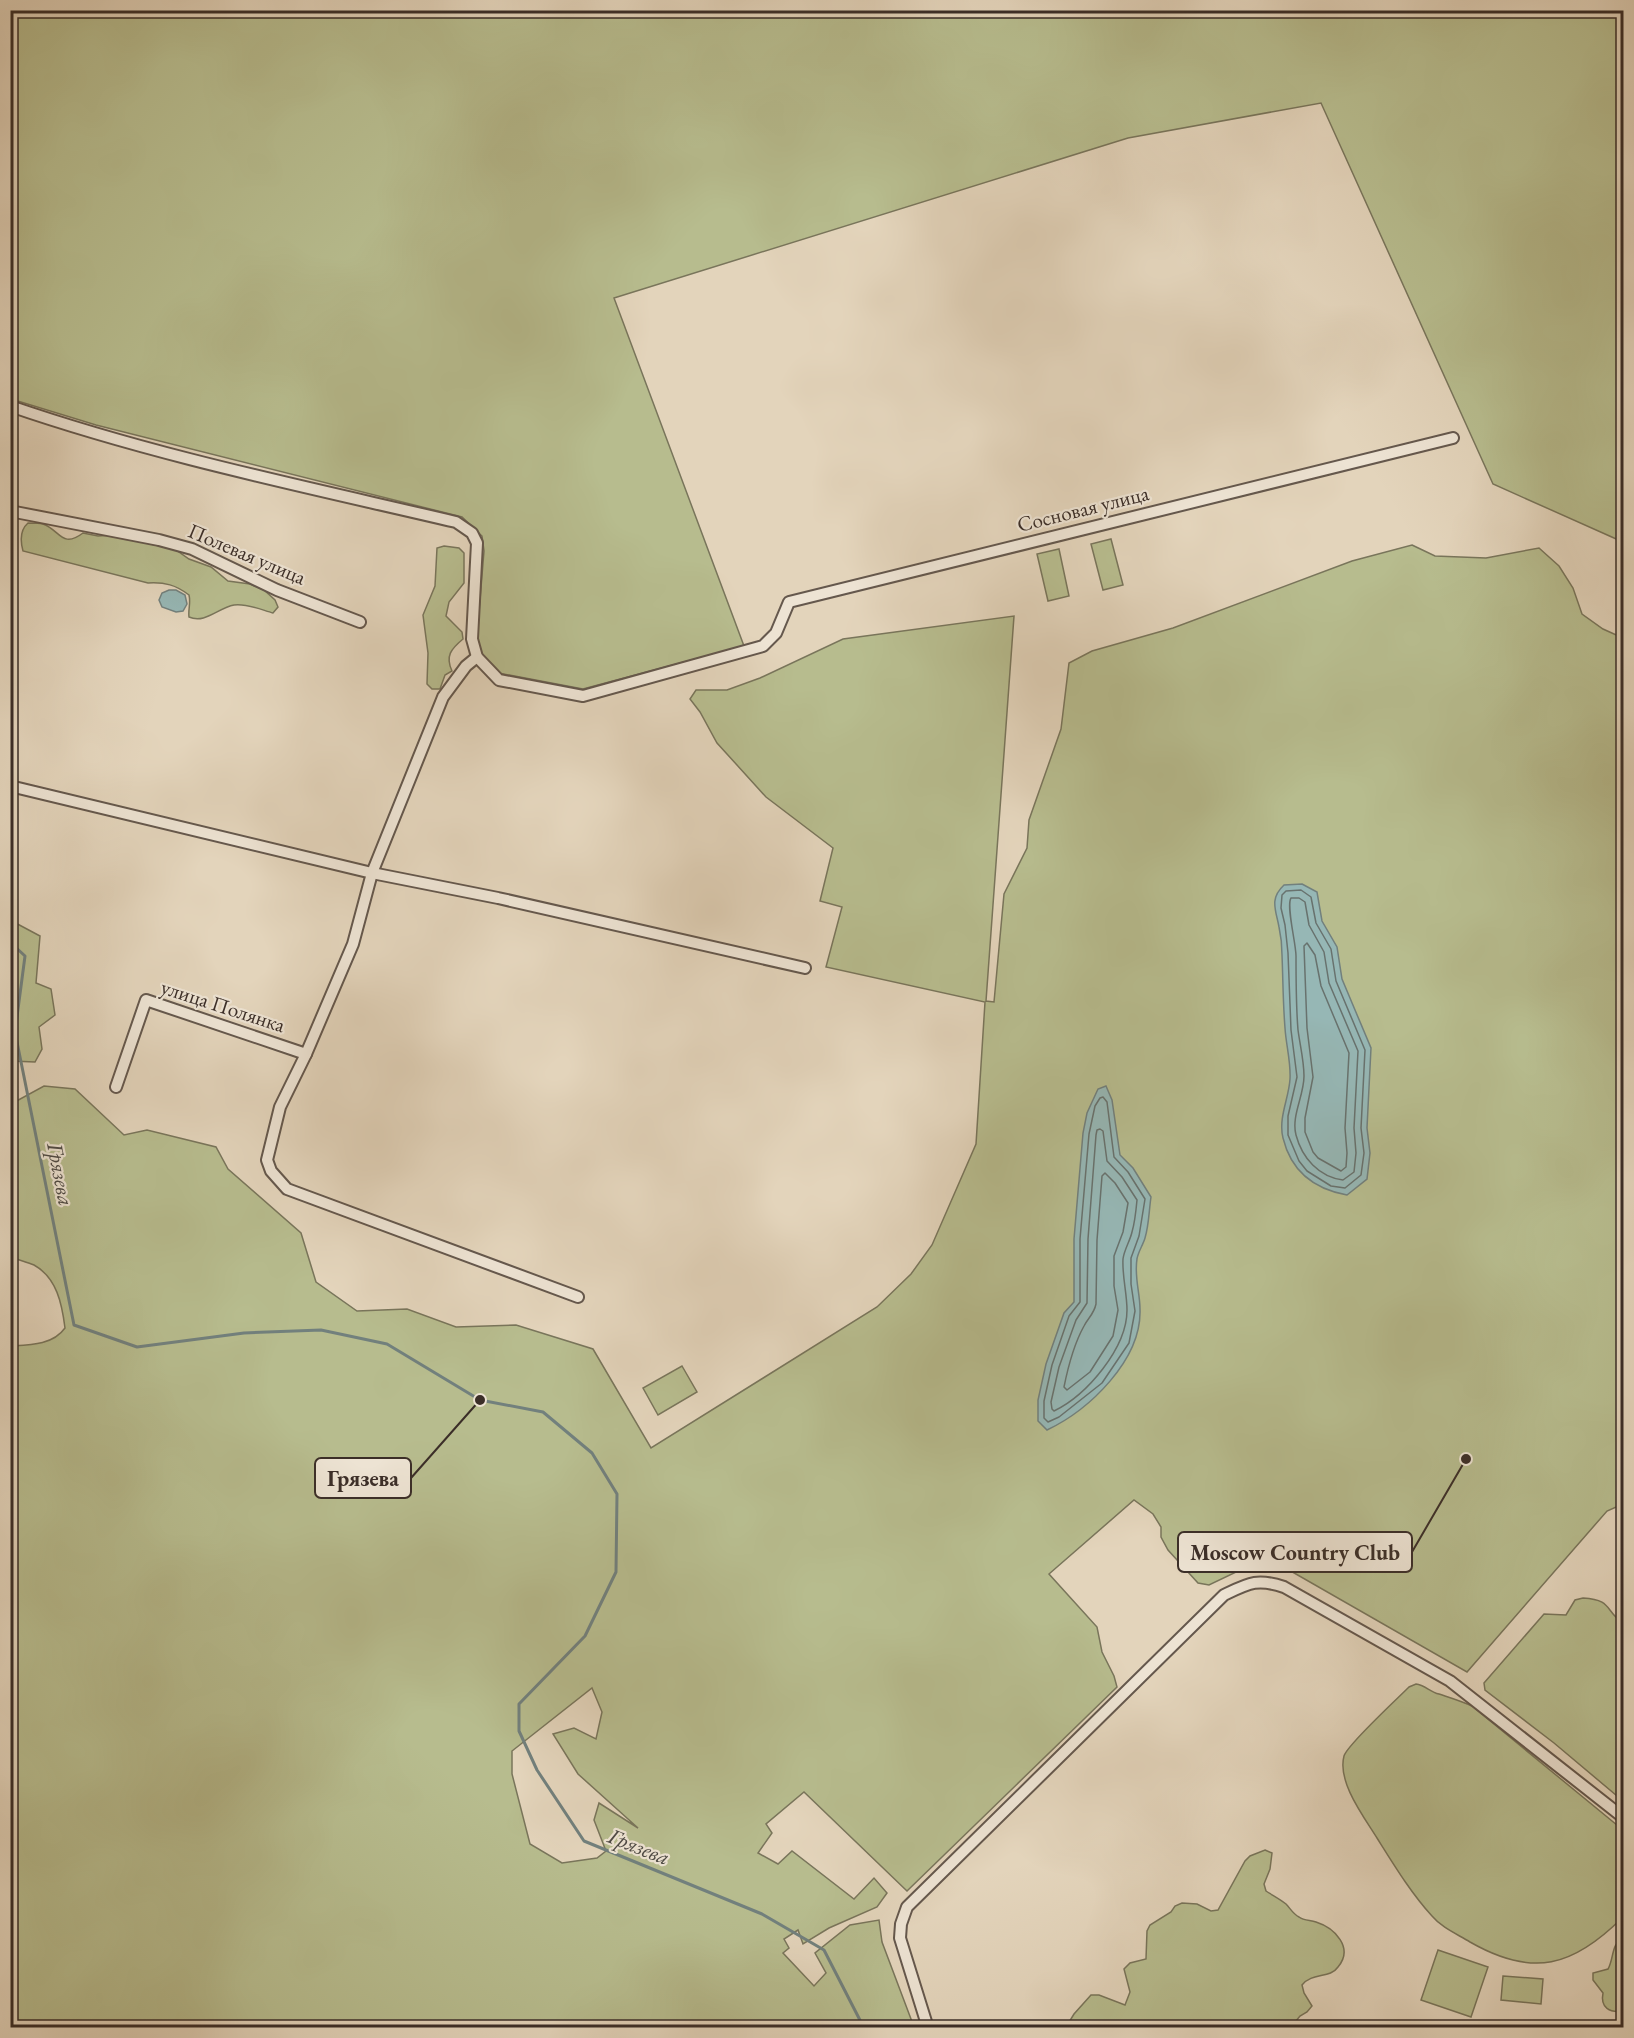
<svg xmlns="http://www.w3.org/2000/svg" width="1634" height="2038" font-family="'EB Garamond',serif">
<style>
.green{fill:#b7bc8e;stroke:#79755b;stroke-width:1.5;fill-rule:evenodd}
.water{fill:#96b7b5;stroke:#72807d;stroke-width:1.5}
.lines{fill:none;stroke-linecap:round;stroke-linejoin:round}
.shore{stroke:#68726e;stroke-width:1.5}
.stream{stroke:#72807d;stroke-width:3}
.minor-casing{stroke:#65584d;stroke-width:14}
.minor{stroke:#ede3d3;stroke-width:10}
.labels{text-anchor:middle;stroke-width:4.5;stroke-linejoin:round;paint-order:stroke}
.street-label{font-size:21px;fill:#3b2e28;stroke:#ede3d3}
.water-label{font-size:22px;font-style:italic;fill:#4d4944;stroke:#ede3d3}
.leader{fill:none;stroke:#3b2e28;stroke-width:2}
.callout-dot{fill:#3b2e28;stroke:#ede3d3;stroke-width:2}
.callout{fill:#ede3d3;stroke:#3b2e28;stroke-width:2}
.callout-label{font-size:22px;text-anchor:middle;font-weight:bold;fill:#3b2e28}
</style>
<rect width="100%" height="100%" fill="#e3d4bb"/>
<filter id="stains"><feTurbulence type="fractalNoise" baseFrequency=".00333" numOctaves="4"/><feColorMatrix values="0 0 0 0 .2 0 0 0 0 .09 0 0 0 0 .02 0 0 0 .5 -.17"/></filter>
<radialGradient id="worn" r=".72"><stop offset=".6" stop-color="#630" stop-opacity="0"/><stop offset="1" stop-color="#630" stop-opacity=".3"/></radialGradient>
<g class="green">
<path d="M10,11H1623V542L1493,484L1321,103L1128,138L614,298L744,646L583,689L498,673L481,656L477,636L484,551L482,536L462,517L96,425L11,399Z"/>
<path d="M28,523C33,523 39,523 43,524C60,530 62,549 83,533L98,536L113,535L176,550L189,559L211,567L228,581L250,584L264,590L275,600L278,607L273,613C262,610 246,603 234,605C218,608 205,624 189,617C188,609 191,603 189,595C176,585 165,582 148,583L23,551C20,540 20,530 28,523Z"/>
<path d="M1111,539L1123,585L1103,590L1091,544Z"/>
<path d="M1412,545L1435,556L1486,558L1539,548L1559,566L1573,588L1582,614L1603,629L1623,638V1504L1607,1511L1467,1672L1282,1566L1259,1561L1209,1585L1198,1583L1168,1550L1161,1537V1527L1153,1514L1134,1500L1049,1574L1097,1627L1102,1652L1114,1676L1117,1687L907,1891L804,1792L766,1824L772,1833L758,1853L778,1864L792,1851L854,1899L874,1878L887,1893L877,1907L829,1928L803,1944L798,1930L784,1939L789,1948L783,1953L814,1986L826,1973L815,1953L850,1925L879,1920L882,1942L914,2027H11V1346C30,1345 53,1345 65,1328C62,1304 57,1278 34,1265C27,1262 18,1260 11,1257V1104L44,1086L75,1089L124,1135L147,1130L216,1147L228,1169L301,1233L316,1282L357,1311L407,1309L456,1327L516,1325L593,1349L651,1448L877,1307L911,1274L932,1245L976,1144L985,1002L826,967L842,907L820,901L833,848L766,797L717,743L700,712L690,699L696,690H727L760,678L843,639L1014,616L986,1001L994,1002L1004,894L1027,848L1029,820L1061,729L1069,663L1092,651L1173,628L1352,561ZM592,1688L602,1712L596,1739L574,1728L553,1734L578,1774L638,1828L599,1803L594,1820L606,1851L597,1858L562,1863L530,1844L512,1774V1751Z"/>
<path d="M444,546L459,548L464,553V583L449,602L446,616L462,632L463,639C451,649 445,656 452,671L445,675L440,689H432L427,684L428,653L423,615L435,586L437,548Z"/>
<path d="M1059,549L1069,596L1048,601L1037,554Z"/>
<path d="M10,920L40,936L36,983L51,989L55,1015L39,1027L42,1049L35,1062L11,1061Z"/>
<path d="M682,1366L697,1392L658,1415L643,1388Z"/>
<path d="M1583,1598C1613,1600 1604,1610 1623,1623V1801L1554,1743L1485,1690L1484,1683L1544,1614L1566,1615L1575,1600Z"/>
<path d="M1416,1684C1425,1685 1430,1692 1439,1694C1451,1698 1461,1701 1472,1706L1623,1830V1917C1573,1967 1533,1978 1470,1942C1457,1934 1442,1928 1432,1916C1411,1893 1394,1865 1377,1838C1364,1817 1337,1782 1344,1756C1347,1745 1397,1699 1409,1687Z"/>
<path d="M1265,1850L1272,1853L1270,1869L1264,1884L1266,1891C1272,1895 1280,1899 1286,1904C1290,1908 1293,1914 1299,1917C1304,1921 1310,1920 1316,1922C1335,1928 1354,1948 1338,1967C1330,1979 1312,1972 1302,1985L1304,1993L1312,2006L1307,2012L1300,2016L1291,2027H1066L1074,2014L1091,1995H1099L1125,2005L1130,1992L1124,1969L1130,1963L1146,1959L1147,1931L1150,1925L1171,1912L1175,1906L1182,1903L1197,1904L1211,1911L1218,1910L1245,1861L1250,1856Z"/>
<path d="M1623,1939V2011C1610,2013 1600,2008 1603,1993L1593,1980V1973L1608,1969C1614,1959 1611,1943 1623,1939Z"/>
<path d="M1438,1950L1488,1967L1471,2017L1421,2000Z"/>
<path d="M1503,1976L1543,1979L1541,2004L1501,2000Z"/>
</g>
<g class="water">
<path d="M169,590H176L185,595L187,604L183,611L176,612L162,607L159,600L162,593Z"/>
<path d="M1302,884L1317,892L1322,921L1337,947L1342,979L1371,1048L1367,1128L1370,1153L1367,1179L1347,1195C1314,1189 1291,1171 1283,1138C1278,1118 1289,1098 1290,1079C1291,1062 1286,1045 1285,1028C1283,1004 1283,979 1282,955C1282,946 1281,936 1279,927C1276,910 1269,899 1284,885Z"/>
<path d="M1106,1086L1112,1100L1120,1155L1133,1168L1151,1197C1149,1210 1149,1225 1145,1238C1143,1245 1138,1252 1137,1259C1134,1276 1140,1293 1140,1309C1142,1360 1089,1410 1047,1430L1038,1421V1400L1046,1364L1064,1313L1074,1302V1239L1083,1133L1087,1113L1098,1089Z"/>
</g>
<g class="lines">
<g class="shore">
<path d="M1301,890L1311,897L1316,923L1331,949L1336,981L1365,1050L1361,1128L1364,1153L1361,1175L1345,1188L1331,1186L1307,1171L1299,1161L1288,1135V1116L1297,1077L1291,1030L1288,953L1285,925L1281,908L1282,895L1286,891Z"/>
<path d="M1291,898H1299L1305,902L1309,925L1324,952L1329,983L1358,1051L1354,1128L1356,1153L1354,1172L1343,1180C1319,1177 1302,1158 1296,1135C1291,1116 1304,1096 1304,1076C1304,1061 1300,1045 1298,1030C1296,1006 1296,981 1296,956C1296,943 1286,906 1291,898Z"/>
<path d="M1307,943L1315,955L1321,986L1349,1053L1345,1128L1347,1153L1346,1167L1341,1171L1318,1158L1313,1152L1305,1132V1118L1313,1077L1307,1028L1304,946Z"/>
<path d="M1103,1097L1107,1102L1114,1157L1128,1172L1145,1199L1139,1236L1131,1258V1284L1135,1311L1129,1343L1102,1383L1059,1417L1048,1422L1044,1418V1401L1052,1365L1069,1316L1080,1302V1239L1089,1134L1095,1106L1100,1098Z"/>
<path d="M1100,1129L1103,1131L1107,1161L1122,1177L1137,1200C1136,1211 1135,1222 1132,1232C1130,1241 1124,1250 1123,1259C1122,1276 1127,1293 1127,1310C1127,1348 1087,1395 1054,1411L1052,1409L1051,1402L1059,1367L1076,1320L1087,1303L1088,1239L1096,1135L1097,1130Z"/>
<path d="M1105,1173L1115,1183L1128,1203L1123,1232L1114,1256V1286L1118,1310L1113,1336L1090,1372L1067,1390L1064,1387C1068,1367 1074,1344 1084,1326C1088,1318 1094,1314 1096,1304L1097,1240L1102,1176Z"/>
</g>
<path class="stream" d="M10,942L25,956L15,1032L74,1325L137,1347L244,1333L321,1330L387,1344L480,1400L543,1412L592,1453L617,1494L616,1572L585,1636L519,1704V1731L537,1770L584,1841L762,1914L824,1950L864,2028"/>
<defs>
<g id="minor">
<path d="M10,406C155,456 307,487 456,522L472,533L477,543L472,639L477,657L499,680L583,696L763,646L776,633L789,602L1453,438"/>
<path d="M10,511L159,540L192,549L277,590L360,622"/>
<path d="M477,657L466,666L443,697L372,873L353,944L306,1054L280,1107L267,1160L271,1171L287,1189L578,1297"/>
<path d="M10,786L372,873L498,898L805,968"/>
<path d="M116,1087L146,1000L306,1054"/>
<path d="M928,2028L900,1938L901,1924L907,1907L1224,1595C1249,1583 1257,1578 1284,1587L1450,1681L1624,1818"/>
</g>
</defs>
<use href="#minor" class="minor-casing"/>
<use href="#minor" class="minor"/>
</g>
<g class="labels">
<g class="street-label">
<text transform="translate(1083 509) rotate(-14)" y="7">Сосновая улица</text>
<text transform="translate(247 554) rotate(23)" y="7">Полевая улица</text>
<text transform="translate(223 1006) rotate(18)" y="7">улица Полянка</text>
</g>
<g class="water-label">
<text transform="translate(61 1174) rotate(79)" y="8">Грязева</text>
<text transform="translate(639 1846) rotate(22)" y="8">Грязева</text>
</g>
</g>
<path class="leader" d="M480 1400L411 1478M1466 1459L1412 1552"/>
<g class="callout-dot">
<circle cx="480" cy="1400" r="6"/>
<circle cx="1466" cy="1459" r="6"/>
</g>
<g class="callout">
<rect x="315" y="1458" width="96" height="40" rx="6"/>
<rect x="1178" y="1532" width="234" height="40" rx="6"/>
</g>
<g class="callout-label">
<text x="363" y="1486">Грязева</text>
<text x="1295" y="1560">Moscow Country Club</text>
</g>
<rect width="1634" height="2038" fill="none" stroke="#e3d4bb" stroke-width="36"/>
<rect x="12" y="12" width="1610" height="2014" fill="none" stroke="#3b2e28" stroke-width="3"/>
<rect x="18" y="18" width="1598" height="2002" fill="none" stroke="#3b2e28" stroke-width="1.5"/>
<rect width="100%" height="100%" filter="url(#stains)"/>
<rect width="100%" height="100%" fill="url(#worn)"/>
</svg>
